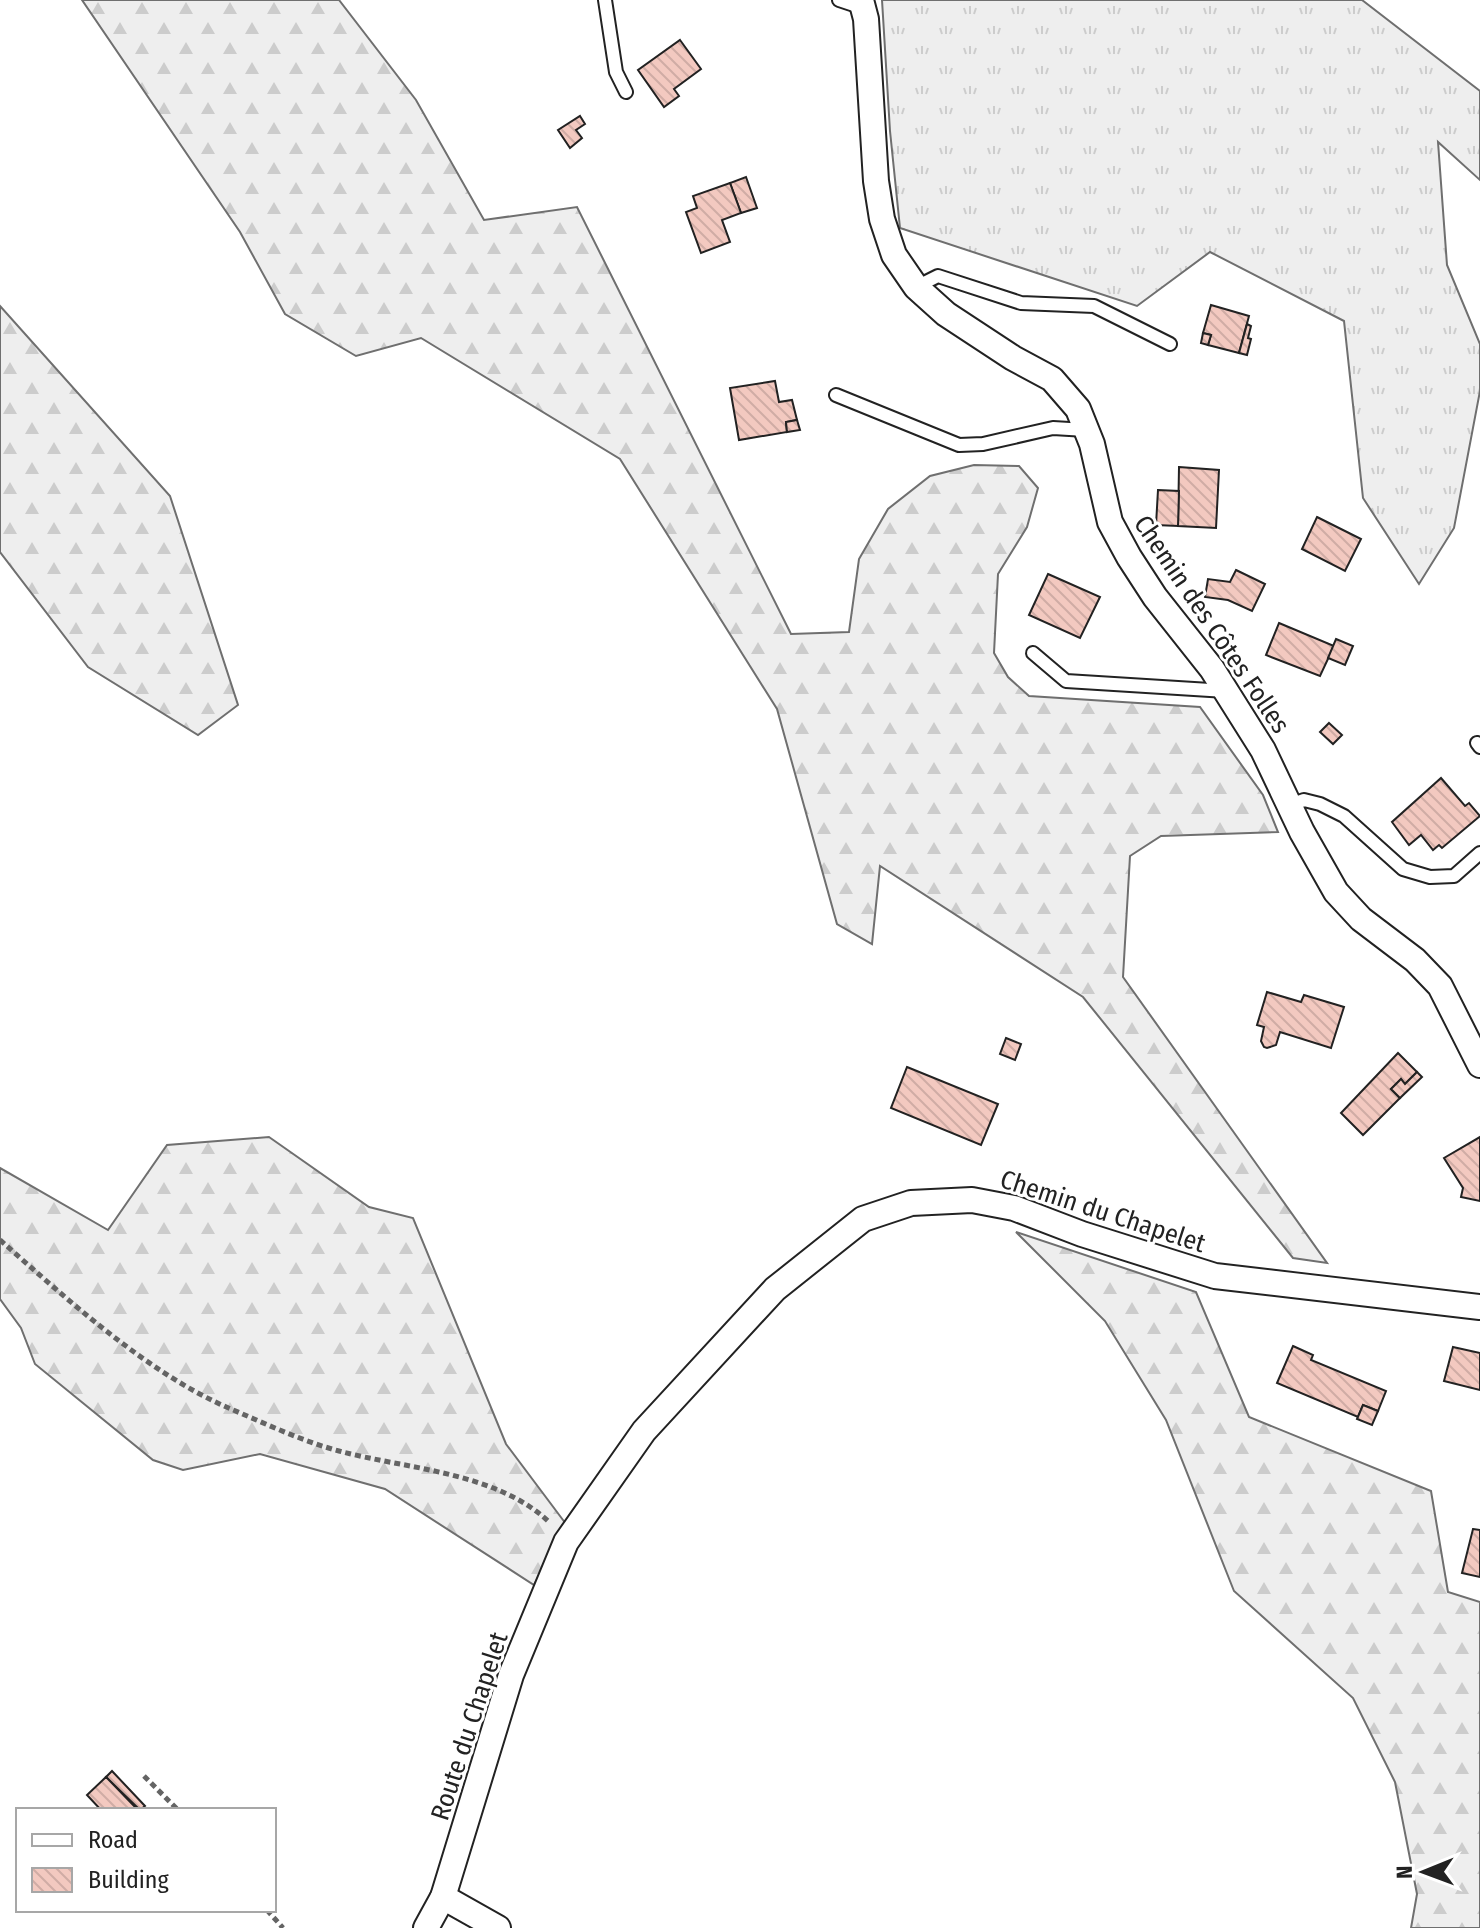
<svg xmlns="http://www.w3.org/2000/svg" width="1480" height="1928" font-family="'Fira Sans Condensed',sans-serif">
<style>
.grass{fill:url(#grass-tufts);stroke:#6f6f6f;stroke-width:2}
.forest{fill:url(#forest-firs);stroke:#6f6f6f;stroke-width:2}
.building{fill:url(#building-back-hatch);stroke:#222;stroke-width:2}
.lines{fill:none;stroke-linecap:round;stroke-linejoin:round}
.service-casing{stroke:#222;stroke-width:16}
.minor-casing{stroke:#222;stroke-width:28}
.path{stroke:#646464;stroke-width:5;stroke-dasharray:6 4;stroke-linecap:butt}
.service{stroke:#fff;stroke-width:12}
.minor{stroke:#fff;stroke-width:24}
.labels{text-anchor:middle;stroke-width:6;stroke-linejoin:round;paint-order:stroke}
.street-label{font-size:26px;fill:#222;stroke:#fff}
</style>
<defs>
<pattern id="grass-tufts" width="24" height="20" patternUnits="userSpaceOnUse" patternTransform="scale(2)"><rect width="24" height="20" fill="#eee"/><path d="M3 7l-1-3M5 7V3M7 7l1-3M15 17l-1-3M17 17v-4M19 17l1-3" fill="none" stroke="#ccc"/></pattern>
<pattern id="forest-firs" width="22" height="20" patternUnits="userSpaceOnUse" patternTransform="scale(2)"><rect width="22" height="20" fill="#eee"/><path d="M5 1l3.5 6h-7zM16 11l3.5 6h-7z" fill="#ccc"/></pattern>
<pattern id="building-back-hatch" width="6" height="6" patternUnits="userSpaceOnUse" patternTransform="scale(2)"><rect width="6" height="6" fill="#f3c9c0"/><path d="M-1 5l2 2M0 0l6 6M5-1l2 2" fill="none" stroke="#d0aca5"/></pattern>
</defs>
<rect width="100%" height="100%" fill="#fff"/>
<path class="grass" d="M882,0H1362L1480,91V180L1438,142L1447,265L1480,344V391L1454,528L1419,584L1363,498L1344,321L1210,252L1137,306L900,228L890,131Z"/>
<g class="forest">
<path d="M82,0H339L416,100L484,220L577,207L791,634L849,632L859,559L888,509L930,476L974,465L1019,466L1038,488L1027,527L998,574L994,653L1008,677L1029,696L1200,707L1263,795L1278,832L1161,836L1130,856L1123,977L1327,1263L1293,1258L1083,997L880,866L872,944L837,924L777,709L620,459L421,338L356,356L285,314L240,232Z"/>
<path d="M0,306L170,496L238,705L198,735L88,667L0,552Z"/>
<path d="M269,1137L369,1207L413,1218L506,1444L566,1524L534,1585L385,1489L260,1454L183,1470L153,1460L35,1364L21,1328L0,1299V1168L108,1230L167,1145Z"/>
<path d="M1016,1232L1196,1292L1249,1417L1431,1491L1448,1592L1480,1602V1928H1411L1417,1894L1395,1782L1353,1698L1234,1591L1166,1420L1105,1321Z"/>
</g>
<g class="building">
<path d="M680,40L701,69L674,89L679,96L664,107L638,70Z"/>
<path d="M580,116L585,124L576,130L582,138L570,148L558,130Z"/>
<path d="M746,177L757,208L741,213L730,183Z"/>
<path d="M730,183L741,213L722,220L730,242L701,253L686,212L697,208L693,196Z"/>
<path d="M1211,305L1249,316L1239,353L1208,345L1211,335L1203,333Z"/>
<path d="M1247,324L1251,326L1248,338L1251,339L1247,355L1239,353Z"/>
<path d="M1203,333L1211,335L1208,345L1201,343Z"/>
<path d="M775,381L779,402L792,400L797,420L786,422L787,432L739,440L730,388Z"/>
<path d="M797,420L800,430L787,432L786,422Z"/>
<path d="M1179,467L1219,470L1216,528L1178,526Z"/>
<path d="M1158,490L1179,491L1178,526L1156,525Z"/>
<path d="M1317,517L1361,539L1345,571L1302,549Z"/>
<path d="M1236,570L1265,584L1252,611L1228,600L1205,597L1208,579L1230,582Z"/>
<path d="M1048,574L1100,597L1080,638L1029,615Z"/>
<path d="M1279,623L1334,646L1320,676L1266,655Z"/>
<path d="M1336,639L1353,646L1345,665L1328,658Z"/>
<path d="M1329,723L1342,735L1333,744L1320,732Z"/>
<path d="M1441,778L1465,806L1469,803L1480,816L1442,848L1439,845L1433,850L1421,835L1409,845L1392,822Z"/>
<path d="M1267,992L1301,1002L1304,995L1344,1007L1331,1048L1280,1032L1276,1045L1267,1048L1264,1047L1261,1041L1264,1027L1257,1025Z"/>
<path d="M1006,1038L1021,1044L1015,1060L1000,1054Z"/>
<path d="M1398,1053L1417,1072L1405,1084L1401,1079L1391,1089L1400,1098L1363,1135L1341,1113Z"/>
<path d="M907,1067L998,1104L981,1145L891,1108Z"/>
<path d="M1417,1072L1422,1077L1400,1098L1391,1089L1401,1079L1405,1084Z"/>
<path d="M1480,1137V1201L1461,1197L1463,1188L1444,1158Z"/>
<path d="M1293,1346L1313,1355L1311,1360L1386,1391L1378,1411L1363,1405L1358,1417L1277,1383Z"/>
<path d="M1453,1347L1480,1353V1390L1444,1381Z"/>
<path d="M1363,1405L1378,1411L1372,1425L1357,1419Z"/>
<path d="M1473,1529L1480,1530V1577L1462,1573Z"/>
<path d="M112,1771L145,1806L140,1810L106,1777Z"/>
<path d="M106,1777L138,1810H101L87,1795Z"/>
</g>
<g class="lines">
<defs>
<g id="service">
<path d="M605,0L616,72L626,92"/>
<path d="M839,0L863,8"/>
<path d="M916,287L938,276L1021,303L1094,306L1170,344"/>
<path d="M836,395L959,445L983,444L1053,428L1086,430"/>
<path d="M1033,653L1066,681L1226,691"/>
<path d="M1477,743L1480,747"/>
<path d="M1290,805L1304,800L1320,804L1344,816L1403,869L1430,877L1454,876L1480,853"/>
</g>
<g id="minor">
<path d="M861,0L866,19L876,181L882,219L894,255L916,287L946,314L1013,358L1052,379L1078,409L1092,444L1110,522L1129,557L1155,597L1212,669L1263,750L1302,832L1336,892L1361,919L1415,960L1440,986L1480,1065"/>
<path d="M443,1897L498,1928"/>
<path d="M426,1928L443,1897L511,1675L566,1542L644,1431L775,1289L863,1219L911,1203L972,1200L1014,1208L1082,1234L1215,1276L1480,1307"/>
</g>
</defs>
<use href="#service" class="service-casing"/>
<use href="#minor" class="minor-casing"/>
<g class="path">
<path d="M0,1240C67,1299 148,1374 231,1409C266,1424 302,1441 339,1451C406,1469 498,1472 550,1523"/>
<path d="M144,1776L178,1810"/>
<path d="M267,1910L283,1928"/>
</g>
<use href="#service" class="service"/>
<use href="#minor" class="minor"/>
</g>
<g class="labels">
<g class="street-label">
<text transform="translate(1212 624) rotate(56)" y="9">Chemin des Côtes Folles</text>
<text transform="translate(1103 1211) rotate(18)" y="9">Chemin du Chapelet</text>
<text transform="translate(469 1726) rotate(-72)" y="9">Route du Chapelet</text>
</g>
</g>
<rect x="16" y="1808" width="260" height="104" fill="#ffffff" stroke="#a7a7a7" stroke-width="2"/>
<rect x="32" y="1834" width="40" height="12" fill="#ffffff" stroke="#a7a7a7" stroke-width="2"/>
<text x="88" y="1848" font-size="24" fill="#222222">Road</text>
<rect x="32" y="1868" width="40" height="24" fill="url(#building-back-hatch)" stroke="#a7a7a7" stroke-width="2"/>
<text x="88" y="1888" font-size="24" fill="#222222">Building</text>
<g transform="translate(1424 1872) rotate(269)" stroke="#ffffff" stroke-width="6" paint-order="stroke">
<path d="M0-6L14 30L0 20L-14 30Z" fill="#222222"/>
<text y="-12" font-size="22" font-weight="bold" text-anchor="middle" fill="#222222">N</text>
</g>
</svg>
